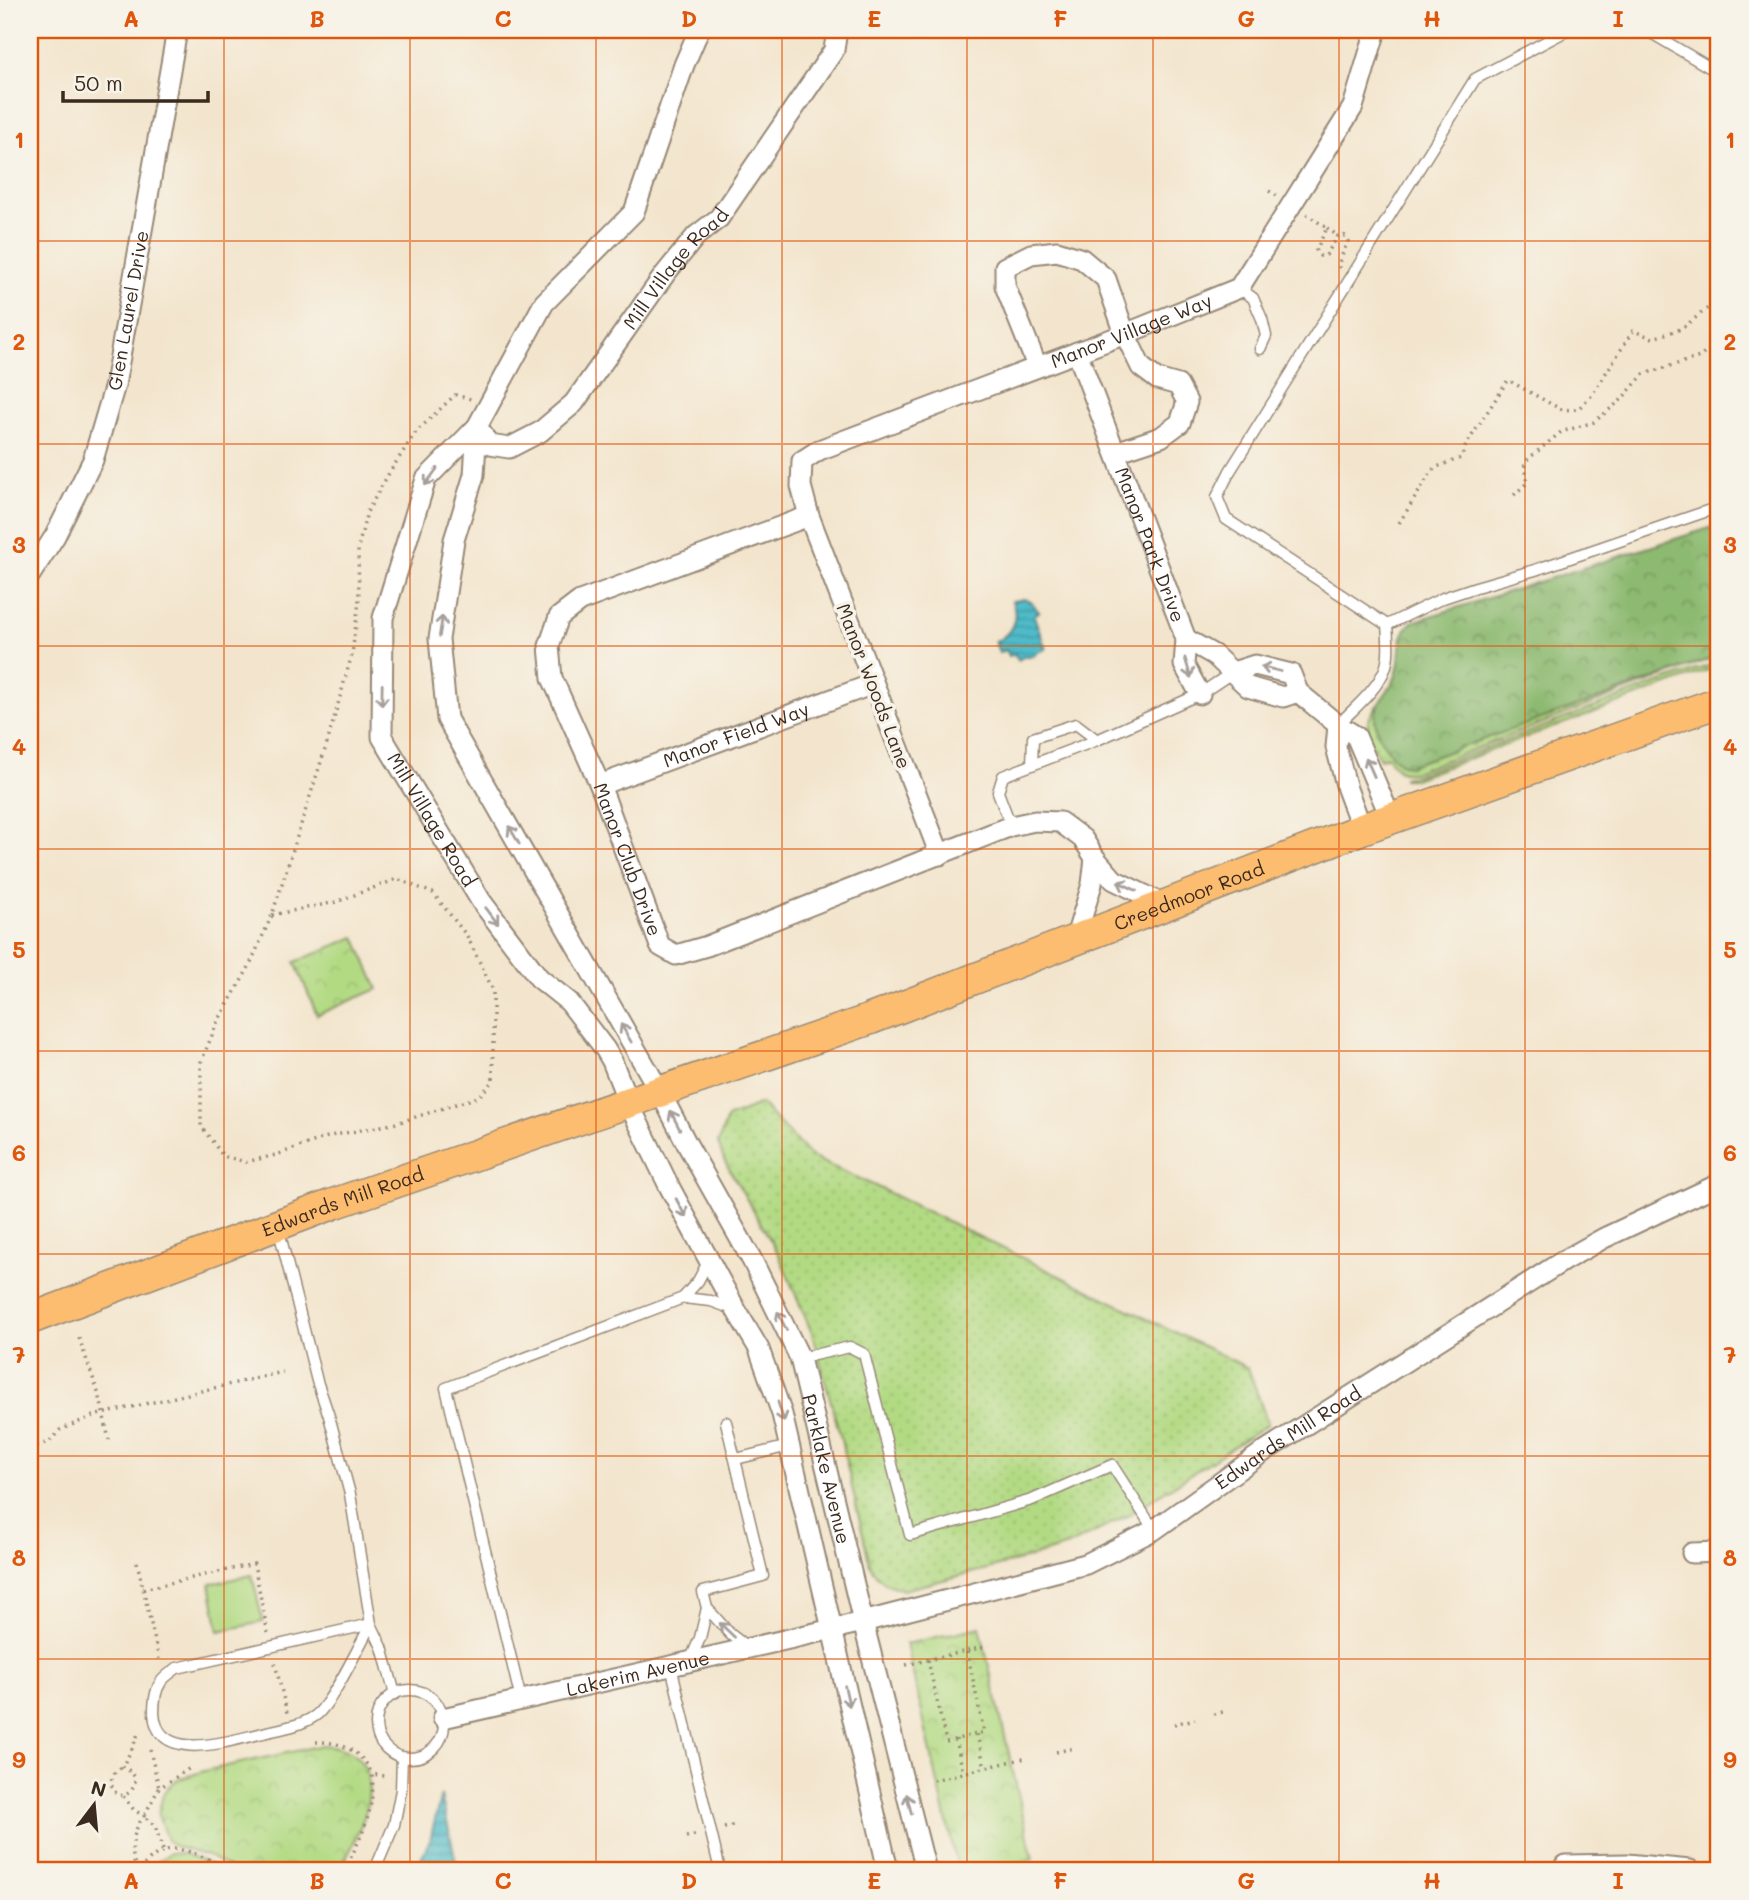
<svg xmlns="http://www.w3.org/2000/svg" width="1749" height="1900" font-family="Mali,sans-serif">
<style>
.grass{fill:url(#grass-dots);stroke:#768250;stroke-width:2}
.forest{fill:url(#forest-crowns);stroke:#647248;stroke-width:2}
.park{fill:url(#park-crowns);stroke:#768250;stroke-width:2}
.garden{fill:#b2da83;stroke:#768250;stroke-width:2}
.water{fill:url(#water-rules);stroke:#457374;stroke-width:2}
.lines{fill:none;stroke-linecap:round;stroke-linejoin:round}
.service-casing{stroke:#978876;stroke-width:13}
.minor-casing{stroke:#978876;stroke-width:23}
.primary-casing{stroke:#978876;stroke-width:33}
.path{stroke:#978876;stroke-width:3.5;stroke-dasharray:2 5;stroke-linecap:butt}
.service{stroke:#fff;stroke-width:10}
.minor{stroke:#fff;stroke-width:19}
.primary{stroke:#fcbd6f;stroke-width:30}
.oneway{stroke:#a79f9a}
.grid{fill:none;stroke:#df570d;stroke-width:2;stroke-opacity:0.55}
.labels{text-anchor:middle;stroke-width:7;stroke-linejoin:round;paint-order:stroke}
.street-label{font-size:19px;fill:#3b2a1e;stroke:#f7f3e8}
.neatline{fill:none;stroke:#df570d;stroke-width:2.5}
.grid-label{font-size:23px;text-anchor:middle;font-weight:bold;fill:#df570d}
</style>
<defs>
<pattern id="grass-dots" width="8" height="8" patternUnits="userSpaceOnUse" patternTransform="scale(1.75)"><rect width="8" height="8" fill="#b2da83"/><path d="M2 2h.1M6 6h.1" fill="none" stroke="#9abb71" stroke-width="1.8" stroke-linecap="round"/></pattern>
<pattern id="forest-crowns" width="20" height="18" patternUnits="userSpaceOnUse" patternTransform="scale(1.75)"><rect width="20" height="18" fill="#8dba71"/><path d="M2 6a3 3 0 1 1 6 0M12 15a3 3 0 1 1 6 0" fill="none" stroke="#74975c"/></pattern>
<pattern id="park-crowns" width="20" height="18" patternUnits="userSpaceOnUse" patternTransform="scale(1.75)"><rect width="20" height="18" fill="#b2da83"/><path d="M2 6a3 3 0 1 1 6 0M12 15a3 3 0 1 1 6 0" fill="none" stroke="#9abb71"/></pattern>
<pattern id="water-rules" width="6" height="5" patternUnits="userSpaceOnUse" patternTransform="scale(1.75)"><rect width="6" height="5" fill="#4fbcca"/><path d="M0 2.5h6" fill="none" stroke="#4399a3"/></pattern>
</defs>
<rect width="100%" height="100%" fill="#f7f3e8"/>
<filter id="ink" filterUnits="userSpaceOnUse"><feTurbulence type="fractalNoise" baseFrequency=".0143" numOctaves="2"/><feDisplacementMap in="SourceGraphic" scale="14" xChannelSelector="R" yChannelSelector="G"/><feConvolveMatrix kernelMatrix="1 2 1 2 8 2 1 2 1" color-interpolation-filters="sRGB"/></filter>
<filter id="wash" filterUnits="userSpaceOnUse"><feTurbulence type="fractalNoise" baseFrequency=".00686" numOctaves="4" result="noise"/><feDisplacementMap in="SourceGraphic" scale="28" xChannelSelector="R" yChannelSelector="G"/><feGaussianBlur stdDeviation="1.57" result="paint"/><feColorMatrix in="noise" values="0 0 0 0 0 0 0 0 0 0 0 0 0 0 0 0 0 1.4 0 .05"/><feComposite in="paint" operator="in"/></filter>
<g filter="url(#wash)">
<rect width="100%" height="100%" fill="#f3e5cd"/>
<g class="grass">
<path d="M1701,662L1418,771C1400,775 1396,771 1387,756L1380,759C1367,736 1360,728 1378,704L1375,719L1408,766Z"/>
<path d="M1719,662V666L1414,779H1403V777L1416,775L1656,684Z"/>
<path d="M761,1104L811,1157L873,1185L1248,1368L1268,1424L1125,1517L1068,1546L999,1566L903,1590L885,1583L876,1575L870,1565L840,1435L812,1333L779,1255L724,1160L718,1143L727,1118Z"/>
</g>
<path class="forest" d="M1719,525V656L1408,766C1398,764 1394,758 1388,750C1378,738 1371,720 1378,705C1385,692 1392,689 1397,672C1403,652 1395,638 1412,622Z"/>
<g class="park">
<path d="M355,937L378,989L317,1015L295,962Z"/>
<path d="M980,1627L1033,1859L992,1870H958L906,1644Z"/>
<path d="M323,1745C399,1751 363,1831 339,1870H234L210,1857L174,1846L167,1840L158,1815L163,1795L168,1787L177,1780L204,1771Z"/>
<path d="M170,1853L185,1854L225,1870H146Z"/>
</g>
<path class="garden" d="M252,1575L263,1622L219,1631L210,1584Z"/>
<g class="water">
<path d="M1024,599L1031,602L1039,612L1035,614V619L1046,649L1037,652L1034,656H1025L1018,660L1015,654L1009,656L1006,650L999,652L995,642C1012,634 1019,619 1012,601Z"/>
<path d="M441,1795L458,1870H415L430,1840Z"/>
</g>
</g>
<g filter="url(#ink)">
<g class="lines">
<defs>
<g id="service">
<path d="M1568,30L1475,79L1230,471L1217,497L1226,519L1387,625L1443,598L1476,587L1535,570L1719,507"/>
<path d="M1646,30L1719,73"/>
<path d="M1239,288L1253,298L1262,319L1266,336L1260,349"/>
<path d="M1338,725C1354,708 1376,691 1385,669C1390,656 1388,639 1387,625"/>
<path d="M1032,765L1033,738L1076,724L1097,740"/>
<path d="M1011,826L998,792L1003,776L1097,740L1200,694L1233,672"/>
<path d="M278,1227L317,1381L329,1416L350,1494L371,1624L382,1647L395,1694"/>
<path d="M683,1298L711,1301L733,1309"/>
<path d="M800,1358L850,1347L864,1354L910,1535L1032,1500L1112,1465L1154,1530"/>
<path d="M726,1422L763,1576L703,1592L707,1608L730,1634L747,1647"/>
<path d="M736,1459L789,1446"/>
<path d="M371,1624C360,1644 331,1705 315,1716C299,1727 277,1729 259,1734C229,1741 157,1765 154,1713C154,1704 155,1690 161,1682C164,1677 172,1672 177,1668Z"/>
<path d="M690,1661L700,1638L707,1608"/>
<path d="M671,1666L720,1870"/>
<circle cx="410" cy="1724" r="34"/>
<path d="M521,1700L446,1388L683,1298L698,1281L709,1260"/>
<path d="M375,1870L394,1825L401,1790L402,1757"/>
</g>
<g id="minor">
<path id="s1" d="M699,30L684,65L634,212L544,303L477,427L426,479L383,618L382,737L481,901L539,978L569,1002L605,1049L612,1061L629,1104L669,1186L736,1310L759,1349L782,1414L888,1870"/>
<path id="s2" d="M1077,352L1186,639L1184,665L1200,694"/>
<path d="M1037,366L1005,286V267L1031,254L1057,251L1082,259L1106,279L1125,334L1141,367L1157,379L1178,385L1187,402L1180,423L1161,437L1116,452"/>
<path id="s3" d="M477,427L474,475L454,540L439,639L447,719L660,1092L688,1146L752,1260L800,1358L863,1622L926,1870"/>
<path id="s4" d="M477,427L490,445L509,448L540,432L574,403L665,274L696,236L719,218L834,50L837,30"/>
<path id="s5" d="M809,516L580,601L559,617L549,646L552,678L600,785L660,946L676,955L707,946L1011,826L1035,821L1060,822L1083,839L1095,858L1114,880L1165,905"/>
<path id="s6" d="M30,575L55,536L93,460L115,385L177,30"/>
<path d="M1186,639L1214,655L1248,687L1283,697L1298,692"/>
<path d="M1233,672L1255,665L1291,674L1298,692L1338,725L1356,736L1391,819"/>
<path d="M1338,725L1336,747L1347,789L1362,829"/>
<path id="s7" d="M600,785L873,684"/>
<path id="s8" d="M940,855L809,516L801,486L802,461L819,450L1125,334L1239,288L1353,107L1376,30"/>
<path d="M1075,940L1092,884L1095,858"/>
<path d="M1692,1553L1719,1552"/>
<path id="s9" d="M443,1718L863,1622L1086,1564L1154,1530L1263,1452L1563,1261L1604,1238L1719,1184"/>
<path d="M1566,1865L1627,1864L1690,1870"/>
</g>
<g id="primary">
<path id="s10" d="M30,1319L333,1204L868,1020L1362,829L1719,702"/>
</g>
</defs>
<use href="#service" class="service-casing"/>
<use href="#minor" class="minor-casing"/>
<use href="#primary" class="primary-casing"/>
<g class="path">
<path d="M1269,191L1277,196"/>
<path d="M1306,214L1327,228L1316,250L1320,256L1326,255L1338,236L1341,235L1345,236L1348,241L1340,260L1339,267L1341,270"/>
<path d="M1327,228L1338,236"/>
<path d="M1715,234L1719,236"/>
<path d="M1712,305L1719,283"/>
<path d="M1514,495L1528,482L1524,467L1528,459L1561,432L1594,422L1620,401L1644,374L1700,357L1719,341"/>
<path d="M1399,523L1434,468L1461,458L1466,445L1508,380L1562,410L1578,409L1591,396L1633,331L1653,338L1681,329L1712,305L1719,304"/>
<path d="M272,915L336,902L397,879L433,893L467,936L493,990V1082L478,1097L397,1123L330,1136L276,1155L246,1162L223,1156L201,1126V1062L217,1023L248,969L272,915L328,740L352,654L359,602L358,548L367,512L389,473L416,432L455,395L471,399"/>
<path d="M79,1338L100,1398L109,1440"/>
<path d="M30,1447L49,1442L60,1430L93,1416L283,1372"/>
<path d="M137,1562L159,1659"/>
<path d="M143,1589L254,1564L268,1634"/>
<path d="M928,1660L946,1742L984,1732L967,1651"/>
<path d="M275,1663L287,1713"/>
<path d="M906,1665L988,1646"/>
<path d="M1214,1714L1227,1711"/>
<path d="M1174,1724L1195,1719"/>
<path d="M977,1734L985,1768"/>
<path d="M956,1739L963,1773"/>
<path d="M316,1742C340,1741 362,1751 372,1774"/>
<path d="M150,1750L159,1788"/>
<path d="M1056,1752L1074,1748"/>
<path d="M121,1768C108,1773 108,1793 123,1796"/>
<path d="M933,1780L1026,1758"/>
<path d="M724,1828L736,1825"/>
<path d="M686,1837L699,1834"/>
<path d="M163,1850L155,1826L144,1816L159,1788L190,1768"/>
<path d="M137,1870C129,1853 132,1831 144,1816L134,1810L123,1796C132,1792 135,1787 135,1777L130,1771L122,1767L132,1749L138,1734"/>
<path d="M139,1870C147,1862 155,1853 166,1850C183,1845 215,1862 229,1870"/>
<path d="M344,1870C360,1841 376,1808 372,1774L385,1776"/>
</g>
<use href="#service" class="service"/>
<use href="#minor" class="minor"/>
<use href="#primary" class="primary"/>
</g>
<defs><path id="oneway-shaft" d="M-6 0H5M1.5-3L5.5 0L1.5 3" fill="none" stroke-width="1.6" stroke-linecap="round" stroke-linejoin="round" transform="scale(1.75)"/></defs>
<g class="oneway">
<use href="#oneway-shaft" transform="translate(431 477) rotate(126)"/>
<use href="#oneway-shaft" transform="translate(441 626) rotate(-81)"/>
<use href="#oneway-shaft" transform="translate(1188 668) rotate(73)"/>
<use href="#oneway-shaft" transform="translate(1271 669) rotate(-166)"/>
<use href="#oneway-shaft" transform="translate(382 695) rotate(91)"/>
<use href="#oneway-shaft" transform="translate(1370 767) rotate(-114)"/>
<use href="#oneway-shaft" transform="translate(514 835) rotate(-120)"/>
<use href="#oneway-shaft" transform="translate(1127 886) rotate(-154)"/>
<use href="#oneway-shaft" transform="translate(492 916) rotate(53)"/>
<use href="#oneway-shaft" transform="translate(626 1033) rotate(-120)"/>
<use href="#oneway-shaft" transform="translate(675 1120) rotate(-117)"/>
<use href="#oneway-shaft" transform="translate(681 1208) rotate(62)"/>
<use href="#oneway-shaft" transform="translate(782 1321) rotate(-116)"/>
<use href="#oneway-shaft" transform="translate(781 1412) rotate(73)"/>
<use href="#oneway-shaft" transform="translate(727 1630) rotate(-136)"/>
<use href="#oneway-shaft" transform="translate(847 1696) rotate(77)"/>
<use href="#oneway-shaft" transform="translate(909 1804) rotate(-104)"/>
</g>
</g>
<path class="grid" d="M224,30V1870M410,30V1870M596,30V1870M782,30V1870M967,30V1870M1153,30V1870M1339,30V1870M1525,30V1870M30,241H1719M30,444H1719M30,646H1719M30,849H1719M30,1051H1719M30,1254H1719M30,1456H1719M30,1659H1719"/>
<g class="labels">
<g class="street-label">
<text dy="7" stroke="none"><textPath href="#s4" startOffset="290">Mill Village Road</textPath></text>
<text dy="7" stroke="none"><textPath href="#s6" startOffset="285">Glen Laurel Drive</textPath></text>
<text dy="7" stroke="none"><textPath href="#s8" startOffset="774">Manor Village Way</textPath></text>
<text dy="7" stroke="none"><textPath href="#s2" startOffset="206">Manor Park Drive</textPath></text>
<text transform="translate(874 686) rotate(69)" y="7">Manor Woods Lane</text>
<text dy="7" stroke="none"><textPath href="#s7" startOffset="145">Manor Field Way</textPath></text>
<text dy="7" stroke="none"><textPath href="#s1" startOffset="896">Mill Village Road</textPath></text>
<text dy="7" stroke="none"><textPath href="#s5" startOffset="530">Manor Club Drive</textPath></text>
<text dy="7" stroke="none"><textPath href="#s10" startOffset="1234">Creedmoor Road</textPath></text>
<text dy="7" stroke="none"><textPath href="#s10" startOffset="334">Edwards Mill Road</textPath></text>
<text dy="7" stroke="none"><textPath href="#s9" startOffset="900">Edwards Mill Road</textPath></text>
<text dy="7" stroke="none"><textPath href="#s3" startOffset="1141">Parklake Avenue</textPath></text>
<text dy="7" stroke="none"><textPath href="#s9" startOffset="200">Lakerim Avenue</textPath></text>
</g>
</g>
<rect width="1749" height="1900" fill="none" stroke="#f7f3e8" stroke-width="77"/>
<g transform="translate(94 1805) rotate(16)" stroke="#f7f3e8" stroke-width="5" paint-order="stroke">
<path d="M0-5L12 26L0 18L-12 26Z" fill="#3b2a1e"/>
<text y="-10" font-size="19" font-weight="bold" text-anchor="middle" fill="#3b2a1e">N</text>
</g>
<path d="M63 91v10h145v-10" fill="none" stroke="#3b2a1e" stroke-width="3.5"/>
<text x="74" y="91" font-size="21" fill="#3b2a1e" stroke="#f7f3e8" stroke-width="5" paint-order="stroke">50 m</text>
<rect x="38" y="38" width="1672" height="1824" class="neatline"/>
<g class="grid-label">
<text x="131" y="27">A</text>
<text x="317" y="27">B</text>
<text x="503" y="27">C</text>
<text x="689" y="27">D</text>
<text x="874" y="27">E</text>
<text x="1060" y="27">F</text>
<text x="1246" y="27">G</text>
<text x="1432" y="27">H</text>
<text x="1618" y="27">I</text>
<text x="19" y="148">1</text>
<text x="1730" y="148">1</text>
<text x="19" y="350">2</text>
<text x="1730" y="350">2</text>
<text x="19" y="553">3</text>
<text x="1730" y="553">3</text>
<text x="19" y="755">4</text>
<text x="1730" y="755">4</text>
<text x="19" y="958">5</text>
<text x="1730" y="958">5</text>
<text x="19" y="1161">6</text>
<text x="1730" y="1161">6</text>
<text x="19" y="1363">7</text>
<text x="1730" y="1363">7</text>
<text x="19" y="1566">8</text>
<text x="1730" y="1566">8</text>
<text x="19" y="1768">9</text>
<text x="1730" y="1768">9</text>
<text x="131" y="1889">A</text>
<text x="317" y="1889">B</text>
<text x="503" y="1889">C</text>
<text x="689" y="1889">D</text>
<text x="874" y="1889">E</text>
<text x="1060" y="1889">F</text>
<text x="1246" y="1889">G</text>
<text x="1432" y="1889">H</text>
<text x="1618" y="1889">I</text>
</g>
</svg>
